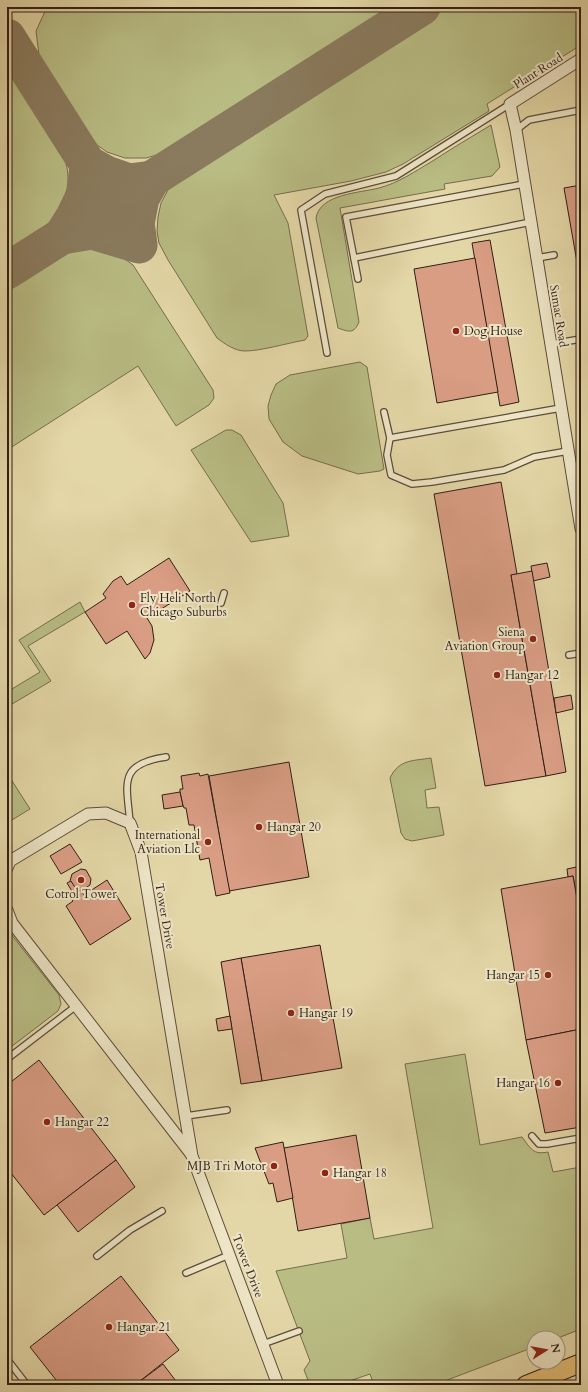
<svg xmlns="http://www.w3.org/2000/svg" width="588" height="1392" font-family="Cardo,serif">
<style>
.grass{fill:#b9bd84;stroke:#746e4d}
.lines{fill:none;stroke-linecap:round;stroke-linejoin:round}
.taxiway{stroke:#8a7b5e;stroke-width:37}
.building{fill:#d99d84;stroke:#301f16}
.lane-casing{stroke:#5d4d3a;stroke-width:8}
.street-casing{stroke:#5d4d3a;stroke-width:13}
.primary-casing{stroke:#301f16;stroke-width:20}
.lane{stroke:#ede5c6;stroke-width:5.5}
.street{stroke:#ede5c6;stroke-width:11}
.primary{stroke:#e2bc74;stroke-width:18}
.poi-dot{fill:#8f2418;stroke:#ede5c6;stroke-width:1.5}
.labels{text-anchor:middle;stroke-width:4;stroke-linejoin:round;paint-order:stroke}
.street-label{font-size:12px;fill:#301f16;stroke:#ede5c6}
.poi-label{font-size:12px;fill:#301f16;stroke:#ede5c6;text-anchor:start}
</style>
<rect width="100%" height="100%" fill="#e4d7a7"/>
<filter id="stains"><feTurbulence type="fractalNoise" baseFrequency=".005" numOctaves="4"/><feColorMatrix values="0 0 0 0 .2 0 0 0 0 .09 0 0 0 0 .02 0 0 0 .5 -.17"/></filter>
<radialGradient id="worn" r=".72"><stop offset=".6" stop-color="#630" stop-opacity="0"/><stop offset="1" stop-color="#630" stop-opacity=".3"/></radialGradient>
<g class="grass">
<path d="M47,7H393L164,153L146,158H125L107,152L90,140L40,63L36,31Z"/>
<path d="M448,7H581V45L487,104L489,111L403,164L386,172L351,181L274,195L288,223L308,336L305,340C288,343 261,351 245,351C235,351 225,344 217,338L168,260L159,243L157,232L158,217L161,203L169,188L185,174Z"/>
<path d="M7,72L16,80C26,96 36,111 46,127C52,137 60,147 64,158C75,184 62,215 40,231C30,239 18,245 7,252Z"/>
<path d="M491,125L500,167L492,176L444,184L445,189L340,208L359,322C354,334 349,332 338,328L316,218C320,194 359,193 379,188C398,183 414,172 431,162C451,149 471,137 491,125Z"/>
<path d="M84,248C106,249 116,252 133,265L213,390L214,398L209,405L176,426L138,366L7,450V287C31,272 55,252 84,248Z"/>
<path d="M360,362L367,367L384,469L380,471L358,474L302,456L283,442L269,419L268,406L271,395L276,384L290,375Z"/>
<path d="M226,430H232L241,435L283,503L289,536L251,542L191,450Z"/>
<path d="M80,602L85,612L28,646L51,681L7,707V692L40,672L19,640Z"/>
<path d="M431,758L436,788L425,790L427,808L439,807L444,835L412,841L405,839L401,833L390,778C399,759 413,761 431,758Z"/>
<path d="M7,773L30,809L7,823Z"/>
<path d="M7,929L59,995L61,1004L58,1011L7,1050Z"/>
<path d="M465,1054L480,1145L522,1137C531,1149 533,1155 548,1152L553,1172L581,1167V1329L558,1338H534V1347L434,1385H374L370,1374L338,1385H310L304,1370L310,1361L276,1271L347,1258L341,1224L370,1218L374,1239L433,1228L405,1064Z"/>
</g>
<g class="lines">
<g class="taxiway">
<path d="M7,37L101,185"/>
<path d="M88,164L106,174L129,182L152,179L141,198L136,223L139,245L92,231L62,236L74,217L85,194Z"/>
<path d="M7,271L422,7"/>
</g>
</g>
<g class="building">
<path d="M581,185V285L564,188Z"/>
<path d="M490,240L519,402L500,406L472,243Z"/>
<path d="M475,258L498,392L437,403L414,269Z"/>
<path d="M501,482L517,574L511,575L546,776L485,786L434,494Z"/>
<path d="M169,558L190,591L147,618L152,626L154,640L150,653L145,659L127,631L106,644L85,612L106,598L103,594L113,581L121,576L127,585Z"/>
<path d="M547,563L550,577L533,581L531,566Z"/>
<path d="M532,571L566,772L546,776L511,575Z"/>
<path d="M571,695L573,709L556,713L554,698Z"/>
<path d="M289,762L309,877L229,891L209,776Z"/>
<path d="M199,773L200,776L208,774L230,893L216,896L209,858L200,860L194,825H189L186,808H184L183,806L180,792V789H183L181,776Z"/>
<path d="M180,792L183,806L164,809L162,795Z"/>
<path d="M70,844L82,862L61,874L50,856Z"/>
<path d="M581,866V922L573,876L568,877L567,869Z"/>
<path d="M81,869L86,870L91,879L90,885L81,891L76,889L70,881L72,874Z"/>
<path d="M573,876L581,922V1029L526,1040L501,889Z"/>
<path d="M107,880L131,919L90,945L66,906L73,901L69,895L73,893L67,883L71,881L76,889L81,891L84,895Z"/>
<path d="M320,945L342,1068L262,1081L241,958Z"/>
<path d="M241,958L262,1081L241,1084L221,962Z"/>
<path d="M230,1016L232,1029L218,1031L216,1019Z"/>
<path d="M581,1029V1127L545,1133L526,1040Z"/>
<path d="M39,1060L116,1160L44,1215L7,1168V1085Z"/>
<path d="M356,1135L370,1218L298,1231L284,1148Z"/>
<path d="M283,1142L293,1198L277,1202L273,1183L269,1184L255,1148Z"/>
<path d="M116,1160L135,1187L78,1232L57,1205Z"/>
<path d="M121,1276L179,1350L135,1385H60L30,1347Z"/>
<path d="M163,1364L179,1385H135Z"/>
</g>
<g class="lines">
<defs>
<g id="lane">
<path d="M516,130L529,120L581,110"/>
<path d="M354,258L531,222"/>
<path d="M537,258L554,255"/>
<path d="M358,279L346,217L524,184"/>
<path d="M551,344L581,339"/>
<path d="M327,353L301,210L325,194L396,176L510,104"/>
<path d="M384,412L390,438L387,455L391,475L412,484L432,482L504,470L534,457L568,451"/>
<path d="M390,438L561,408"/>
<path d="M221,603L224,593"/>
<path d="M569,655L581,653"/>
<path d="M130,823C127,784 117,764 166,757"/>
<path d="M7,1059L76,1006"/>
<path d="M186,1116L227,1110"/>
<path d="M532,1136L539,1144H547L581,1138"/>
<path d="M97,1256L130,1230L162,1211"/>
<path d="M186,1273L229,1255"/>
<path d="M263,1344L299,1331"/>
<path d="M10,1363L27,1385"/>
</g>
<g id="street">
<path d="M581,59L510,104L516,130L581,529"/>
<path d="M7,868L10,861L88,814L106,813L130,823L141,852L192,1156L278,1385"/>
<path d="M7,910L12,923L191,1154"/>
</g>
<path id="primary" d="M526,1385L581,1363"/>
</defs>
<use href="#lane" class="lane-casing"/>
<use href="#street" class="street-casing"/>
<use href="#primary" class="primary-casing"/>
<use href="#lane" class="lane"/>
<use href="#street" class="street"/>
<use href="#primary" class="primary"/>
</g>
<g class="poi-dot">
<circle cx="456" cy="331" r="4"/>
<circle cx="132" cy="605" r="4"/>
<circle cx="533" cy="639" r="4"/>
<circle cx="497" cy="675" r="4"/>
<circle cx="259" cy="827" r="4"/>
<circle cx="208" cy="842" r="4"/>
<circle cx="81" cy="880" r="4"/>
<circle cx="548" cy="975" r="4"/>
<circle cx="291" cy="1013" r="4"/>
<circle cx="558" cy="1083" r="4"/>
<circle cx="47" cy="1122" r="4"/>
<circle cx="274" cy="1166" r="4"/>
<circle cx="325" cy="1173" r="4"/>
<circle cx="109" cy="1327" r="4"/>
</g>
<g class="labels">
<g class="street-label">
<text transform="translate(538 71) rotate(-32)" y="4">Plant Road</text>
<text transform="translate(559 316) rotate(81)" y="4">Sumac Road</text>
<text transform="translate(165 916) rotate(80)" y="4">Tower Drive</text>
<text transform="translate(248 1266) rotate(69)" y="4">Tower Drive</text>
</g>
<g class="poi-label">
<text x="464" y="335">Dog House</text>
<text x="140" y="602">Fly Heli North<tspan x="140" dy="14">Chicago Suburbs</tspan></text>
<text x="525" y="636" text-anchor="end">Siena<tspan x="525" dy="14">Aviation Group</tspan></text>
<text x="505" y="679">Hangar 12</text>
<text x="267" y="831">Hangar 20</text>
<text x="200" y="839" text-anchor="end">International<tspan x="200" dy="14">Aviation Llc</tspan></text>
<text x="81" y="898" text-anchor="middle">Cotrol Tower</text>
<text x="540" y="979" text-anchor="end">Hangar 15</text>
<text x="299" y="1017">Hangar 19</text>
<text x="550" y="1087" text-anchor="end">Hangar 16</text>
<text x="55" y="1126">Hangar 22</text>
<text x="266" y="1170" text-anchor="end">MJB Tri Motor</text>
<text x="333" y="1177">Hangar 18</text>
<text x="117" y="1331">Hangar 21</text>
</g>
</g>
<rect width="588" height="1392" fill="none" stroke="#e4d7a7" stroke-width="24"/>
<rect x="8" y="8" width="572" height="1376" fill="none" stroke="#301f16" stroke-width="2"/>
<rect x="12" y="12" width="564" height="1368" fill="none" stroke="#301f16"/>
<g transform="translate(546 1350) rotate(79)"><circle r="19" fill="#ede5c6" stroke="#a19680"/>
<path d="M0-3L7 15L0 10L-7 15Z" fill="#8f2418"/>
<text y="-6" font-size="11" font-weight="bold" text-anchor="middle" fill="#301f16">N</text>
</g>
<rect width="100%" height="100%" filter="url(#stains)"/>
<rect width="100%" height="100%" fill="url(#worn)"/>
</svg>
